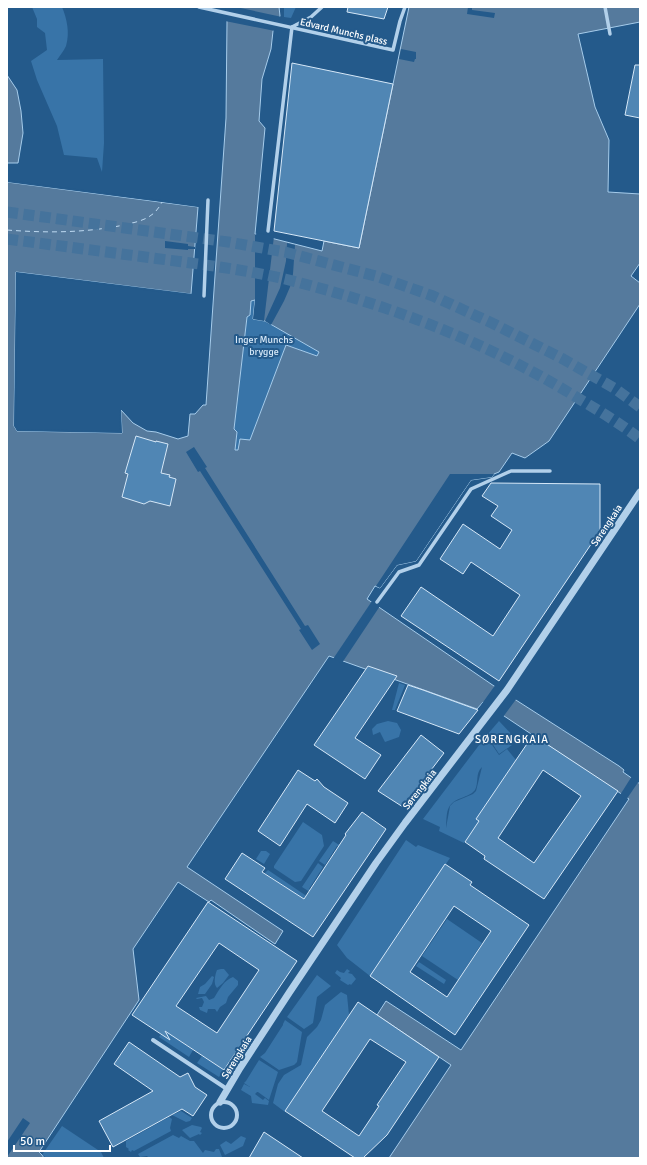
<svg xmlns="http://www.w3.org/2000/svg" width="647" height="1165" font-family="Signika,sans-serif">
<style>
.green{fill:#3874a8;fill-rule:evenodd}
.water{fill:#557a9d;stroke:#a6cceb;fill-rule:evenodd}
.pier{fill:#245a8b}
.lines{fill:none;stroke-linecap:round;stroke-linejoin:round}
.ferry{stroke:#bedaf2;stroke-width:1;stroke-dasharray:5 4;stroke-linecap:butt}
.building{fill:#5086b4;stroke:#d6e8f8;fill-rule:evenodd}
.trunk-tunnel{stroke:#45739c;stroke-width:11;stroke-dasharray:11 5.5;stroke-linecap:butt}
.pedestrian{stroke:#b2d0ea;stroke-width:3.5}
.minor{stroke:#b2d0ea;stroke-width:4}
.tertiary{stroke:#b2d0ea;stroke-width:7}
.labels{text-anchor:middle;stroke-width:4;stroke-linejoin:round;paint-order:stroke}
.street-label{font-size:10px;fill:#fff;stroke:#245a8b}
.park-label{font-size:10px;fill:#d6e8f8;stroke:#245a8b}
.neighbourhood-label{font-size:11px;letter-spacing:1px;fill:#fff;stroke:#245a8b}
</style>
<rect width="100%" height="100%" fill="#245a8b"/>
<g class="green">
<path d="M32,7H62C67,19 70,33 66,46C64,51 60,55 57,60L103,59L104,143L102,172L97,158L64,155L57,126L37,80L31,61L47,50L45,33L37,27V19Z"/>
<path d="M284,7H296L291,18L284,17Z"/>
<path d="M255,300L264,321L319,352L317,356L286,345L250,440L238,450H235L237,432L234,429L247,317L250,315L251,301Z"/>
<path d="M399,683L405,685L395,710H392Z"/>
<path d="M388,721L397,723L401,730L399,737L385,742L380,732L373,735L372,729L377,724Z"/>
<path d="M499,721L515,738L512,745L499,754L487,735Z"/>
<path d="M486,736L499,755L507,749L516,760L477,819L479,821L464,843L439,831L440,827L423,819ZM482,767L476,791L473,794L454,802L450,806L446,828C447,810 446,803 464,797C468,795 472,794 475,790C479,783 475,773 482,767Z"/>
<path d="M303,822L322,835L324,846L301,881L295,882L274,868V866Z"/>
<path d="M406,840L416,847L418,845L450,858L370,976L347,958L337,945Z"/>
<path d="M333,841L344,848L343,850L337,846L325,865L319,861Z"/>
<path d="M261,851H266L270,854L264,864L256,859Z"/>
<path d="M318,863L323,867L309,889L314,892L313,894L302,887Z"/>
<path d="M268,870L308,897L305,900L265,873Z"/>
<path d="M447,919L482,943L458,980L422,956Z"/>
<path d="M419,962L446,980L444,984L416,966Z"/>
<path d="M221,969H224L229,975L223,983L217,988C213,984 215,975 217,970Z"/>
<path d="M347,969L350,971L348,973L352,974L356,979L351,985L350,984L348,985L340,980L341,978L335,973L337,970L340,972L344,973Z"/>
<path d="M317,975L331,986L317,997L313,1023L304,1029L287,1017Z"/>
<path d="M212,976L214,977L212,984L205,994H198L200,987L205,984Z"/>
<path d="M233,977L238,981V985L228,997L226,1003L220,1007L217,1012L215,1009H208L207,1013L200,1010L199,1007H202L204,1002L202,998L197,999L196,998L206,996L209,1000L214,998C219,990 224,980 233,977Z"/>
<path d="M341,992L347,995L349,1015L285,1112L273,1103L278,1084L284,1075L301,1065L307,1037L317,1027L321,1020L325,1005Z"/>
<path d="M285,1020L302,1032L297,1062L294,1065L279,1070L260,1057L265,1053L283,1025V1024Z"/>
<path d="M164,1030L193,1050L189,1057L159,1037Z"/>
<path d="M202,1056L224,1070L219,1077L197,1063Z"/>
<path d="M259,1060L278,1072L269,1100L258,1092H257L255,1094L263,1100L265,1098L269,1101L268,1105L252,1103L251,1096L241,1090L244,1084L250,1087L244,1083L246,1081Z"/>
<path d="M181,1111L192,1118L190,1121L186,1122L172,1115Z"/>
<path d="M169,1117L172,1119L170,1128L171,1131L134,1151L132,1150L131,1152L128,1150L129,1149L126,1147V1141Z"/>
<path d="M192,1125L201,1127L202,1128L200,1132L202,1133L200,1135L199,1134L190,1138L182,1130Z"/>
<path d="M62,1126L101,1152L104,1158H47L42,1155Z"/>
<path d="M173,1135L179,1138L181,1136L190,1141H194L203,1153L205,1150L214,1152L216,1149H219L222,1157L219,1158H149L147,1156L140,1157L138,1154Z"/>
<path d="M241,1136L246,1138L243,1146L225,1155L220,1145L226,1141L231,1144Z"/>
</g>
<g class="water">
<path d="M228,7H279L280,16L273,31L271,49L262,79L259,121L265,128L255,234L322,251L324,241L359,248L409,7H640V22L578,34L595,107L609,140L608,192L640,194V263L631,276L640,283V304L549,441L525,458L512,453L499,472L494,474L492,477L471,480L416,561L397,565L380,588L375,586L367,599L494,686L619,766L624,770L623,772L640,784V1158H389L451,1065L377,1015L386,1001L461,1050L629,799L483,702L477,709L329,656L187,867L283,931L275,944L211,900L209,902L178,882L133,949L139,1000L39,1152L42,1155L44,1158H7V182L198,207L191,294L16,272L14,426L17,431L122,433L121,410L133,423L147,431L156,432L178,439L188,436L190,414H195L203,405H206L226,118L227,21ZM255,300L253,319L265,321L319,352L317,356L286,345L250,440L240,439L238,450H235L237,432L234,429L247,317L250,315L251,301Z"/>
<path d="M7,75L17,90L21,111L23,133L18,163H7Z"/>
</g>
<g class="pier">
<path d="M226,7H236L282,17L275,31L225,21Z"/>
<path d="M468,7H472V10L495,13L494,18L467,14Z"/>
<path d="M401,49L416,52V59H415L414,62L399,59Z"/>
<path d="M7,180L122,195L199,205L198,207L162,202L7,182Z"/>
<path d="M258,233L274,236L264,321L253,319L255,300V235Z"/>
<path d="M165,241L188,244V246L195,247V249H188V250L165,248Z"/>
<path d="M287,243L295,245L293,274L290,287L284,301L271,325L265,321L280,288L286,261Z"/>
<path d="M16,272L193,294L190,296L18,274L16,425L18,429L120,431L119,410L121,408L122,433L17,431L14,426Z"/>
<path d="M194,447L207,467L205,468L305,626L308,625L320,644L312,650L299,630L301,629L200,471L198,472L186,452Z"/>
<path d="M450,474H494L492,477L471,480L416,561L397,565L380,588L376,586Z"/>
<path d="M372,601L380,606L342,663L333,659Z"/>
<path d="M496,684L517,698L503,717L483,704L481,705Z"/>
<path d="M632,776L639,781L626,800L620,795Z"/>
<path d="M23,1118L30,1123L7,1157V1142Z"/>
</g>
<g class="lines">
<path class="ferry" d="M7,230C46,233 85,233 124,225C132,223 143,221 150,216C155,213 159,208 162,202"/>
</g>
<g class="building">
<path d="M348,7H388L384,19L347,12Z"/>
<path d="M292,63L393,84L359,248L274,231Z"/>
<path d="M635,65H640V118L625,115Z"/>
<path d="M136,436L156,442V441L168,444L161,473L170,475L169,477L176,479L170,506L150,501L144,504L122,497L128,474L125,473Z"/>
<path d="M491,483L600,484V531L499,681L401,616L421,587L493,636L520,595L471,562L463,574L440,559L463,524L500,549L512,530L491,516L498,506L482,496Z"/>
<path d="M368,666L397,676L355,738L381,755L365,779L314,745Z"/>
<path d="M408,685L423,690L478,710L459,734L397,711Z"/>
<path d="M421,735L444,753L403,807L378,791Z"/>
<path d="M533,735L618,791L544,899L484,859L485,856L465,842L479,821L476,819ZM543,770L581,796L534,863L498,838Z"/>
<path d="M298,770L315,781L317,779L324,787L348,803L335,823L307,804L280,846L258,831Z"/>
<path d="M362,812L386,829L313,937L225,879L242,853L265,868L262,872L304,899L346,835L345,834Z"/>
<path d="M445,864L472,882L470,885L529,925L455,1035L370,976ZM454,906L491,931L447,997L410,972Z"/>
<path d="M208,902L297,961L224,1070L165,1031L170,1040L132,1015ZM219,943L259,970L217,1033L176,1006Z"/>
<path d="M358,1002L439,1057L387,1135L363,1158H355L285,1111ZM370,1039L406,1062L377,1105L379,1106L359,1136L322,1111Z"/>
<path d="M129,1042L180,1077L188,1073L195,1087L207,1095L193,1116L182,1109L113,1147L99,1121L153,1091L114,1064Z"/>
<path d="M264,1132L303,1158H249Z"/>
</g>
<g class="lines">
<g class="trunk-tunnel">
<path d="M7,212L228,242L285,252L379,277L433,296L494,324L563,359L614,388L640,407"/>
<path d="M7,239C61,246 114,253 168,260C207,265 246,270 285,279C390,305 488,342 581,400C601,412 621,424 640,439"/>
</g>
<g class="pedestrian">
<path d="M199,7L393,50L400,21L405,7"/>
<path d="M605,7L610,34"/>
<path d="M292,27L311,17L322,7"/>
<path d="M268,231L292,27"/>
<path d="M204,296L208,200"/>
<path d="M377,602L399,572L419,565L471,489L511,471H550"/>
</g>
<g class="minor">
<path d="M153,1040L227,1089"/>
<circle cx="224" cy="1115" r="13"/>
</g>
<path class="tertiary" d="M220,1102L240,1068L289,993L376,863L405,823L507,690L640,492"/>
</g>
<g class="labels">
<g class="street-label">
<text transform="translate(344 31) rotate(13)" y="4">Edvard Munchs plass</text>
<text transform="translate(606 525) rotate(-56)" y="4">Sørengkaia</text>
<text transform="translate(419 789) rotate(-52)" y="4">Sørengkaia</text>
<text transform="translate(236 1057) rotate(-58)" y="4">Sørengkaia</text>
</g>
<g class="park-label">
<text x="264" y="343">Inger Munchs<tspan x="264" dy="12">brygge</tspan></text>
</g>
<g class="neighbourhood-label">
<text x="512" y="743">SØRENGKAIA</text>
</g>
</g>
<rect width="647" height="1165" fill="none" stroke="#ffffff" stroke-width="16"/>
<path d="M14 1145v6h96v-6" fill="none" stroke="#ffffff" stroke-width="2"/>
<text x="20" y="1145" font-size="12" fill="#ffffff" stroke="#245a8b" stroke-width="3" paint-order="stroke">50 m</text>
</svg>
